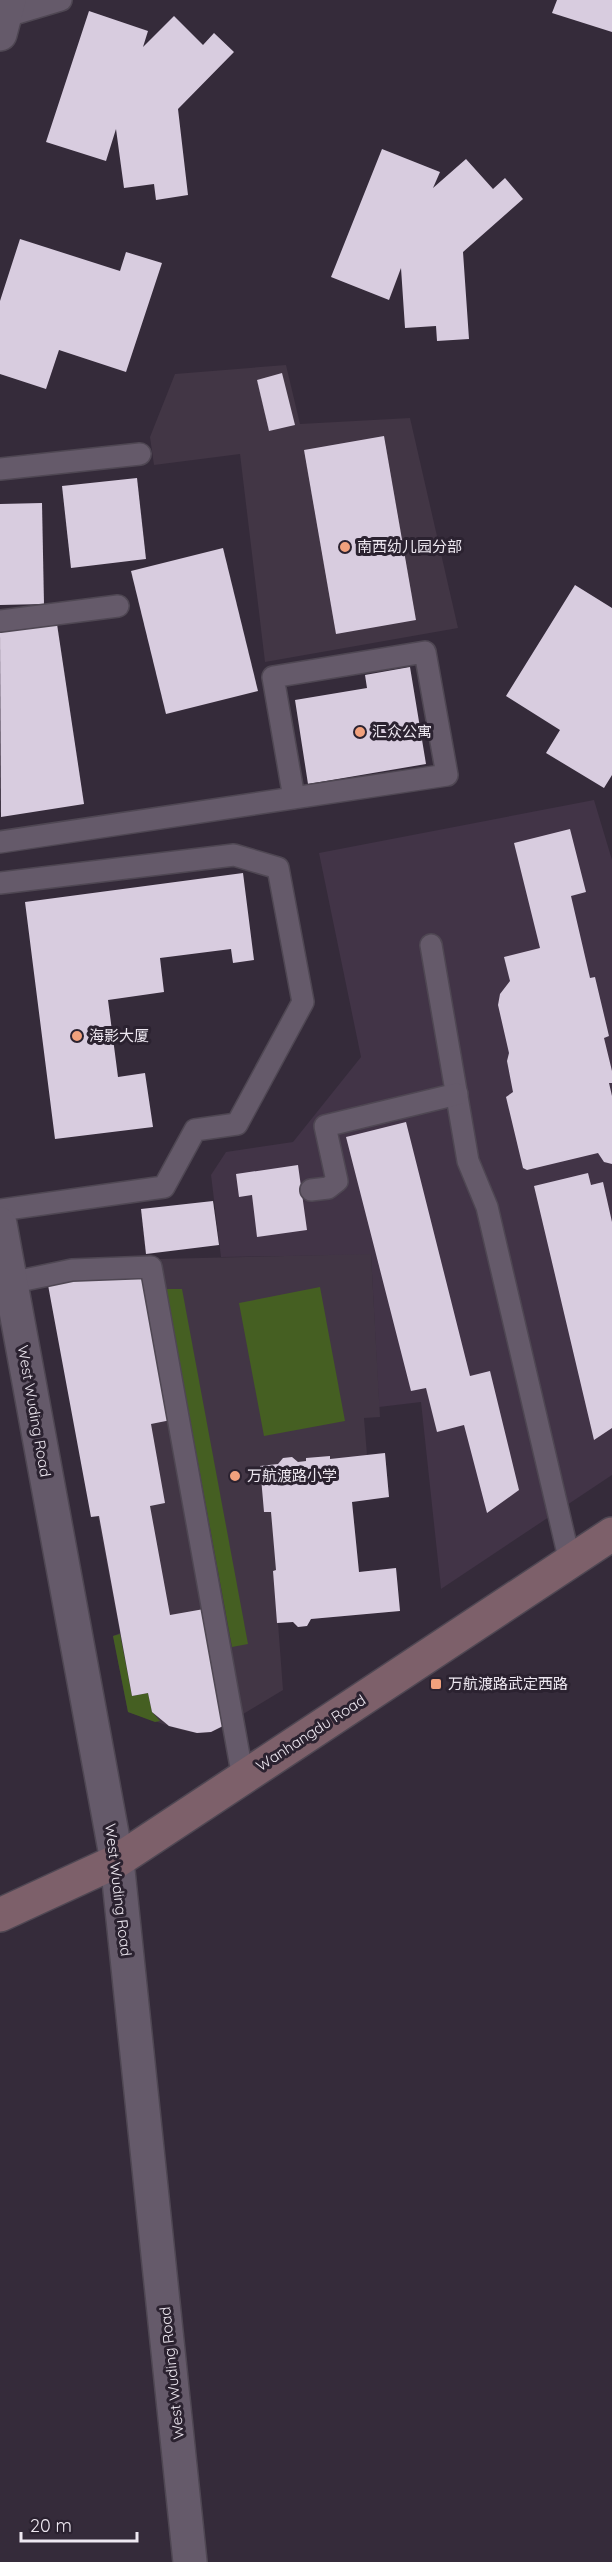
<svg xmlns="http://www.w3.org/2000/svg" width="612" height="2562" font-family="Quicksand,'Noto Sans SC',sans-serif">
<style>
.built{fill:#423447}
.education{fill:#423645}
.green{fill:#455f22}
.building{fill:#d8ccdf}
.lines{fill:none;stroke-linecap:round;stroke-linejoin:round}
.lane-casing{stroke:#4f4753;stroke-width:24}
.street-casing{stroke:#4f4753;stroke-width:36}
.secondary-casing{stroke:#4f4753;stroke-width:36}
.lane{stroke:#655a6a;stroke-width:21}
.street{stroke:#655a6a;stroke-width:33}
.secondary{stroke:#7d606a;stroke-width:33}
.poi-dot{fill:#f1a17d;stroke:#2b2230;stroke-width:2}
.labels{text-anchor:middle;stroke-width:6;stroke-linejoin:round;paint-order:stroke}
.poi-label{font-size:15px;fill:#eee8f1;stroke:#2b2230;text-anchor:start}
.street-label{font-size:15px;fill:#eee8f1;stroke:#2b2230}
</style>
<rect width="100%" height="100%" fill="#352b3a"/>
<path class="built" d="M594,800L612,860V1475L441,1589L421,1402L379,1407L371,1255L221,1257L211,1175L226,1152L293,1142L361,1057L319,853Z"/>
<g class="education">
<path d="M286,365L300,424L410,418L458,628L265,662L240,454L154,465L150,437L175,374Z"/>
<path d="M371,1254L380,1417L364,1418L367,1455L385,1453L389,1497L352,1502L359,1572L396,1568L400,1611L311,1619L307,1626L298,1627L293,1622L278,1623L283,1690L225,1725L211,1732L197,1733L181,1730L128,1712L113,1636L120,1633L98,1516L70,1261Z"/>
</g>
<g class="green">
<path d="M320,1287L345,1421L264,1436L239,1303Z"/>
<path d="M166,1289H182L248,1644L232,1647Z"/>
<path d="M120,1634L132,1696L148,1693L152,1712L160,1721L155,1722L128,1712L113,1636Z"/>
</g>
<g class="building">
<path d="M557,0H612V32L552,13Z"/>
<path d="M89,11L148,31L143,47L174,16L203,45L214,33L234,52L178,109L188,195L156,200L154,184L124,188L116,129L106,161L46,142Z"/>
<path d="M382,149L440,172L433,188L466,159L493,189L505,178L523,199L463,252L469,339L437,341L436,326L405,328L401,268L389,300L331,277Z"/>
<path d="M20,239L120,271L126,252L162,263L126,372L59,350L46,389L0,374V301Z"/>
<path d="M282,373L295,425L269,431L257,380Z"/>
<path d="M384,436L416,620L336,634L304,450Z"/>
<path d="M137,478L146,559L71,568L62,486Z"/>
<path d="M42,503L44,604L0,605V504Z"/>
<path d="M223,548L258,691L166,714L131,571Z"/>
<path d="M575,585L612,608V775L604,788L546,753L560,730L506,696Z"/>
<path d="M57,624L84,804L1,817L0,632Z"/>
<path d="M410,667L426,764L308,784L295,700L367,688L365,675Z"/>
<path d="M570,829L586,892L571,896L590,978L595,977L609,1036L604,1038L612,1071V1083H609L612,1096V1164L604,1162L598,1153L527,1170L523,1168L506,1097L513,1092L507,1061L509,1053L498,1005L500,994L510,981L504,957L540,948L514,843Z"/>
<path d="M243,873L254,960L233,963L231,949L160,958L164,992L108,1000L118,1077L145,1073L153,1127L55,1139L25,902Z"/>
<path d="M406,1122L470,1376L490,1371L519,1490L487,1513L464,1425L437,1432L426,1388L411,1391L346,1137Z"/>
<path d="M298,1165L307,1230L257,1237L252,1195L239,1197L236,1174Z"/>
<path d="M588,1173L591,1185L603,1182L612,1222V1428L594,1440L534,1186Z"/>
<path d="M213,1201L219,1245L146,1254L141,1209Z"/>
<path d="M144,1276L171,1420L151,1424L165,1503L150,1506L170,1615L204,1609L225,1725L211,1732L197,1733L169,1726L152,1712L148,1693L132,1696L99,1516L91,1517L48,1285L81,1278Z"/>
<path d="M385,1453L389,1497L352,1502L359,1572L396,1568L400,1611L311,1619L307,1626L298,1627L293,1622L277,1623L273,1571L276,1570L271,1512H264L260,1466L278,1464L283,1458L292,1457L298,1462L306,1461V1458L330,1456V1459Z"/>
</g>
<g class="lines">
<defs>
<g id="lane">
<path d="M4,17L61,0"/>
<path d="M0,469L140,454"/>
<path d="M0,621L118,606"/>
<path d="M0,842L447,775L425,652L273,677L294,798"/>
<path d="M0,883L234,855L278,868L303,1002L237,1124L195,1130L164,1187L0,1210"/>
<path d="M431,945L468,1161L487,1207L570,1562"/>
<path d="M311,1190L328,1188L337,1181L325,1126L457,1094"/>
<path d="M10,1283L72,1270L151,1267L243,1778"/>
</g>
<g id="street">
<path d="M0,34L9,0"/>
<path d="M0,1224L117,1861L190,2562"/>
</g>
<path id="secondary" d="M0,1915L117,1861L612,1534"/>
</defs>
<use href="#lane" class="lane-casing"/>
<use href="#street" class="street-casing"/>
<use href="#secondary" class="secondary-casing"/>
<use href="#lane" class="lane"/>
<use href="#street" class="street"/>
<use href="#secondary" class="secondary"/>
</g>
<g class="poi-dot">
<circle cx="345" cy="547" r="6"/>
<circle cx="360" cy="732" r="6"/>
<circle cx="77" cy="1036" r="6"/>
<circle cx="235" cy="1476" r="6"/>
<rect x="430" y="1678" width="12" height="12" rx="3"/>
</g>
<g class="labels">
<g class="poi-label">
<text x="357" y="552">南西幼儿园分部</text>
<text x="372" y="737">汇众公寓</text>
<text x="89" y="1041">海影大厦</text>
<text x="247" y="1481">万航渡路小学</text>
<text x="448" y="1689">万航渡路武定西路</text>
</g>
<g class="street-label">
<text transform="translate(34 1411) rotate(80)" y="5">West Wuding Road</text>
<text transform="translate(311 1733) rotate(-33)" y="5">Wanhangdu Road</text>
<text transform="translate(118 1890) rotate(83)" y="5">West Wuding Road</text>
<text transform="translate(172 2373) rotate(-96)" y="5">West Wuding Road</text>
</g>
</g>
<path d="M21 2532v9h116v-9" fill="none" stroke="#eee8f1" stroke-width="3"/>
<text x="30" y="2532" font-size="18" fill="#eee8f1" stroke="#2b2230" stroke-width="4.5" paint-order="stroke">20 m</text>
</svg>
